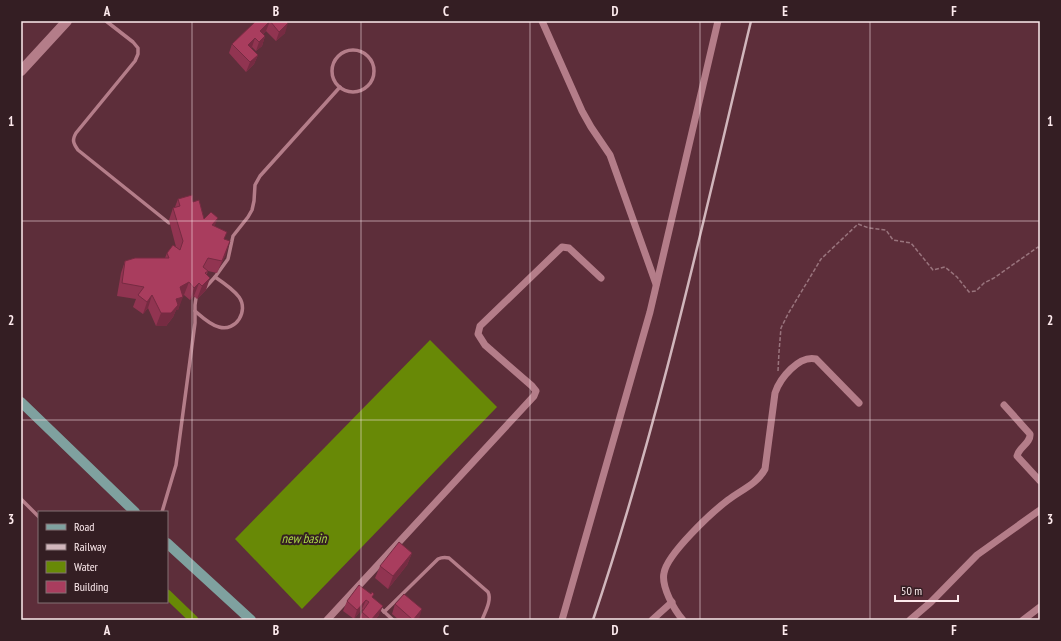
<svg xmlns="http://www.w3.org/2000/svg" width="1061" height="641" font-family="'PT Sans Narrow',sans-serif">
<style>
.water{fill:#688906}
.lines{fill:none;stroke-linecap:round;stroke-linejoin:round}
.canal{stroke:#688906;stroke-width:9}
.path{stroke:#99747d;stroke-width:1.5;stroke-dasharray:4 2;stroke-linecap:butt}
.service{stroke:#b47d89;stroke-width:3.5}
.minor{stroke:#b47d89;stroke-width:7}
.secondary{stroke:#b47d89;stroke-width:10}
.primary{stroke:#7fa19f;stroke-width:10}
.rail{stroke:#d1b6bc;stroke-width:2.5}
.wall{fill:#913451}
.shaded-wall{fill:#762b42}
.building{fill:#a93d5e;stroke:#762b42}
.grid{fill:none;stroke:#fdeaed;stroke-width:1;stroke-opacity:0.55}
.labels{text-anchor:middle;stroke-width:4;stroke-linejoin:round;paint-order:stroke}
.water-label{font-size:13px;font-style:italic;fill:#aad647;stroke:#341e23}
.neatline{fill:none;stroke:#fdeaed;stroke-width:1.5}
.grid-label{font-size:13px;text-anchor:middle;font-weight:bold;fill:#fdeaed}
</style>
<rect width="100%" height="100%" fill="#5d2e3a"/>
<path class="water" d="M430,340L497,407L302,609L235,539Z"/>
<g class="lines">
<path class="canal" d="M167,594L194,620"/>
<path class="path" d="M778,371L779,352L781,328L788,314L821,259L858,224L869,228L886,230L893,240L911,243L933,270L945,267L957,277L969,292L976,291L984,283L994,278L1038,247L1040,250"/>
<g class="service">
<path d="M106,21L133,42L138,48V54L135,61L76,133C72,140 73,143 78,150L169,223"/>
<circle cx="353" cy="71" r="21"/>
<path d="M205,288L215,277L228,259L233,236L248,217L252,210L254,201L255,185L260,176L340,87"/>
<path d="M195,311C202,317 210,325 219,327C236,332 249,311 239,297C233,289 224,283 215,277"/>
<path d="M21,499L39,517"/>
<path d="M162,512L176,465L195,323V305L196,298"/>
<path d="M379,607L393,620"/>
<path d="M384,612L438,559C442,557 445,557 449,558L488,592C492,600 485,612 482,620"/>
</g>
<g class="minor">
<path d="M542,21L582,111L591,127L610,155L656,284"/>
<path d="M1004,405L1030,434C1031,443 1019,447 1017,456L1040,481"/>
<path d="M327,620L534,396L536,391L532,386L485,345L478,334L480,326L562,247L569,248L601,278"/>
<path d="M562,620L650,312L718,21"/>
<path d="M652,620L672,602"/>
<path d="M683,620C674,610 661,586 664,573C667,554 712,512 728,500C741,490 757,484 765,469L775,393C780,378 799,355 816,359L859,403"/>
<path d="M910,620L931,602L977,555L1040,510"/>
<path d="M1023,620L1040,607"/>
</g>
<path class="secondary" d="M21,71L67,21"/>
<g class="primary">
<path d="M21,402L135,512"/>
<path d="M167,543L251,620"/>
</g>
<path class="rail" d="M593,620C659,424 703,222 751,21"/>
</g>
<g class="wall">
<path d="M256,21H286L285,33L276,41L266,31L263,34L265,36L262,46L256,51L252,47L251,48L258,55L254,64L246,72L229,53L232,44Z"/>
<path d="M178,199L193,202L204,219L215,226L224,239L226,254L217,273L208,271L207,274L206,290L197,299L194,296L190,300L184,295L182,296L178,310H176L173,317L166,326H156L148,308L143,314L133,307L136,299L117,296L121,273L125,261L165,258L167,253L176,247L169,220L173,208L175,207Z"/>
<path d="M412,553L407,565L388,589L375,578L380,566Z"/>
<path d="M373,598L379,615L375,620H359L362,612L363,610L362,609L354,619L343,611L347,601Z"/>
<path d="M395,604L419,619L418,620H399L392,614Z"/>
</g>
<g class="shaded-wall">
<path d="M270,21L266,31L257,40L260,31Z"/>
<path d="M288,23L285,33L276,41L279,32Z"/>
<path d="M265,36L262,46L256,51L259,42Z"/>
<path d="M255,38L252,47L244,54L248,45Z"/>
<path d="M258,55L254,64L246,72L250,62Z"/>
<path d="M218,218L213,230L212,225Z"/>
<path d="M230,241L226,254L217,273L222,261Z"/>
<path d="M210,278L206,290L197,299L202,286Z"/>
<path d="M189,282L184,295L177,299L183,297L178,310H176L173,317L166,326H156L161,313L180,287Z"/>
<path d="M199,283L194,296L190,300L194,288Z"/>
<path d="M152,295L148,308L143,314L147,302Z"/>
<path d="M412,553L407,565L388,589L393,576Z"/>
<path d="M366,600L362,609L354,619L357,610Z"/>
<path d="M383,606L379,615L375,620H371Z"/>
<path d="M422,609L419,619L418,620H413Z"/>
</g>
<g class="building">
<path d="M256,21H286L288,23L279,32L270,21L260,31L265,36L259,42L255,38L248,45L258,55L250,62L232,44Z"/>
<path d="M192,195L193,202L199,200L204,219L211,212L218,218L212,225L227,232L224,239L230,241L222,261L208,258L203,267L208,271L205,273L210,278L202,286L199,283L194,288L189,282L180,287L183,297L176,299L178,305L171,313H161L152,295L147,302L138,295L144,287L122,283L125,261L135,258H169L167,253L173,245L180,250L183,241L173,208L180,206L178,199Z"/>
<path d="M399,542L412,553L393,576L380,566Z"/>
<path d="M359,585L371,594L372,592L374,594L372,597L383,606L371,620L362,612L369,602L366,600L357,610L347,601Z"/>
<path d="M404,594L422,609L413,620L395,604Z"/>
</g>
<path class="grid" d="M192,21V620M361,21V620M530,21V620M700,21V620M870,21V620M21,221H1040M21,420H1040"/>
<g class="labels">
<g class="water-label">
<text x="304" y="543">new basin</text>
</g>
</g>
<rect width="1061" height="641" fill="none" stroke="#341e23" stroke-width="44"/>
<rect x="38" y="511" width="130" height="92" fill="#341e23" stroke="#847074"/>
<rect x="46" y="524" width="20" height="6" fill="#7fa19f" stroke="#847074"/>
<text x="74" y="531" font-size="12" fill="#fdeaed">Road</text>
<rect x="46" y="544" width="20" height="6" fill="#d1b6bc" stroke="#847074"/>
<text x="74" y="551" font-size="12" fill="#fdeaed">Railway</text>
<rect x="46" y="561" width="20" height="12" fill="#688906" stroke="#847074"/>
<text x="74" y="571" font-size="12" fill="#fdeaed">Water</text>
<rect x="46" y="581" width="20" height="12" fill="#a93d5e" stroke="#847074"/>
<text x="74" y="591" font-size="12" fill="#fdeaed">Building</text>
<path d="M895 595v6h63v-6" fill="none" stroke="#fdeaed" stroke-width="2"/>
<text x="901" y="595" font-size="12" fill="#fdeaed" stroke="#341e23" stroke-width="3" paint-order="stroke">50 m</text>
<rect x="22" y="22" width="1017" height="597" class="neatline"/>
<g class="grid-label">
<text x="107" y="16">A</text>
<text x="276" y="16">B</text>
<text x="446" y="16">C</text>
<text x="615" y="16">D</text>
<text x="785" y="16">E</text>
<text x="954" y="16">F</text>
<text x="11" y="126">1</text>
<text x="1050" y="126">1</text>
<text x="11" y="325">2</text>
<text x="1050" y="325">2</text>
<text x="11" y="524">3</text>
<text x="1050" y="524">3</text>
<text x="107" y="635">A</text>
<text x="276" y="635">B</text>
<text x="446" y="635">C</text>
<text x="615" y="635">D</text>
<text x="785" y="635">E</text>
<text x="954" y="635">F</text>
</g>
</svg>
